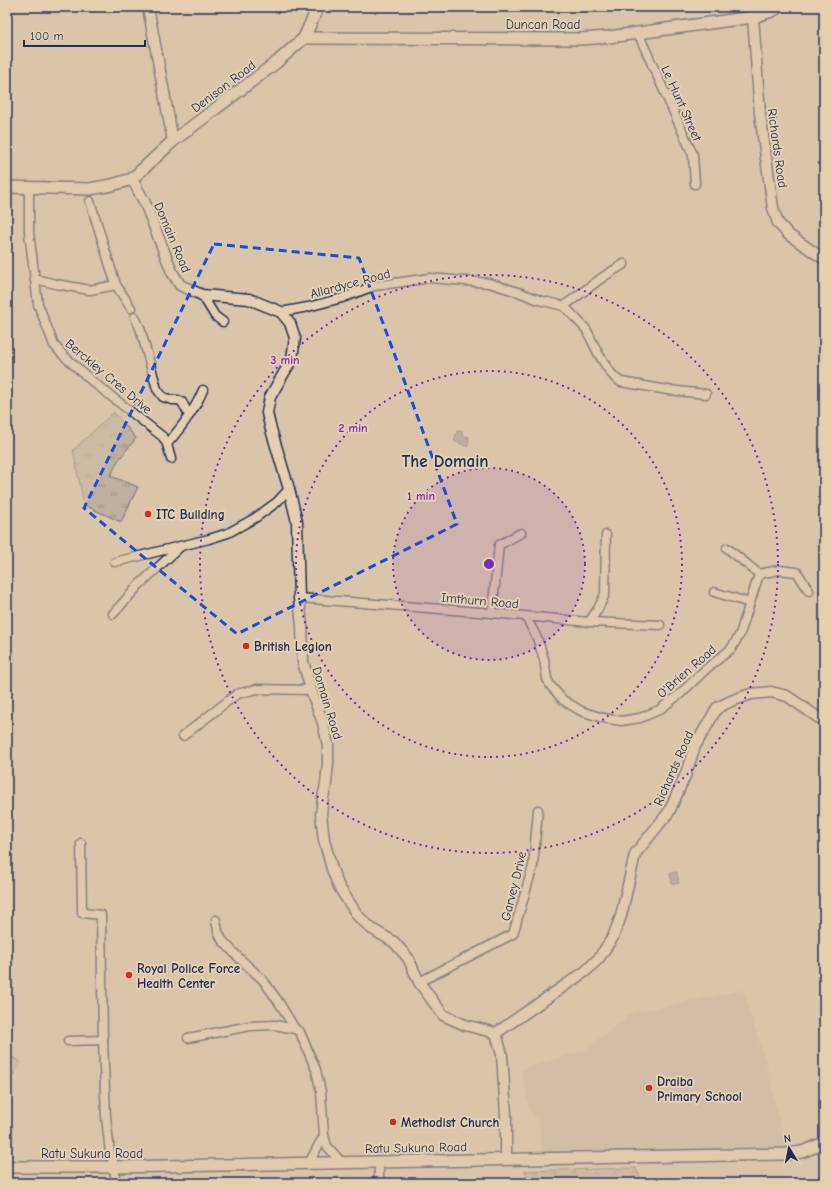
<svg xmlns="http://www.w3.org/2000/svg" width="831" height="1190" font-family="'Comic Neue',sans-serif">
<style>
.built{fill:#c8b7a3}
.grass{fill:url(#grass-tufts);stroke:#6c6f7e}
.wetland{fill:url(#wetland-marsh);stroke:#6c6f7e}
.garden{fill:#beaf9f;stroke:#6c6f7e}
.water{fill:#989291;stroke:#666a7d}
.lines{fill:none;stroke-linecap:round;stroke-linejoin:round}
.minor-casing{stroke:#1b2f5e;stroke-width:11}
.tertiary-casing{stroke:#1b2f5e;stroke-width:13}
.secondary-casing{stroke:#1b2f5e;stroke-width:14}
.minor{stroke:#e6cfaf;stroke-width:8}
.tertiary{stroke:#e6cfaf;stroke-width:10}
.secondary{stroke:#e6cfaf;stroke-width:11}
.marked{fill:none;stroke:#1d4ed8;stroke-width:3;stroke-dasharray:8 5;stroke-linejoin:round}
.ring{fill:none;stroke:#7b2cbf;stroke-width:2;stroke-dasharray:2 4}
.poi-dot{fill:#c8321e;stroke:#e6cfaf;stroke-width:1.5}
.labels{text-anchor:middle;stroke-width:4;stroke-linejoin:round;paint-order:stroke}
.street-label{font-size:13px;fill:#1b2f5e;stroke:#e6cfaf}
.poi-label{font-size:13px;font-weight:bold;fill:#1b2f5e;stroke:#e6cfaf;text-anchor:start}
.district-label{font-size:17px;font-weight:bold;fill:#1b2f5e;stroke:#e6cfaf}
.centre{fill:#7b2cbf;stroke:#e6cfaf;stroke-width:2}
.ring-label{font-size:12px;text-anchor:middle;font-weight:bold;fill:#7b2cbf;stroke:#e6cfaf;stroke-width:4;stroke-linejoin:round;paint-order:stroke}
</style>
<defs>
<pattern id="grass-tufts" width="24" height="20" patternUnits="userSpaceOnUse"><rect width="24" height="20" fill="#beaf9f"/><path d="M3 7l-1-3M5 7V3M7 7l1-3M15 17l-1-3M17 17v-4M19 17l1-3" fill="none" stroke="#9a8f85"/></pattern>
<pattern id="wetland-marsh" width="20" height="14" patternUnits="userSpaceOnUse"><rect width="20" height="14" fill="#beaf9f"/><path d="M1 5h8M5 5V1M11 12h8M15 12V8" fill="none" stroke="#9a8f85"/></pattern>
</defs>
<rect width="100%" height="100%" fill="#dac5aa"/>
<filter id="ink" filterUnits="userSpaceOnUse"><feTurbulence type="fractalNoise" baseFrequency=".025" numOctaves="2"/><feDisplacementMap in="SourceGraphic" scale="8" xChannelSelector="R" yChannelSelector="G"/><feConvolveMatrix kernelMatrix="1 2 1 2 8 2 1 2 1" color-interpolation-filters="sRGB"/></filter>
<g filter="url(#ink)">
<path class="built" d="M743,990L767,1065L786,1149L723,1151L549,1152L541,1151L539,1122L529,1108L521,1069L583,1051L632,1013Z"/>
<path class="grass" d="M114,412L136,438L117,462L111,476L138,487L121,522L84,505L73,450Z"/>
<path class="wetland" d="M636,1168L643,1183H535L524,1171Z"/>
<path class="garden" d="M7,1054L21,1062L7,1086Z"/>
<g class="water">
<path d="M457,431H462V435L469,437L468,447L454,441Z"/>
<path d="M677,872L679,883L672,884L670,873Z"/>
</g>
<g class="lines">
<defs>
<g id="minor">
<path d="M638,33L693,155L695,184"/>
<path d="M29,187V232L38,304L54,345L63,355L93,382L163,437L167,444L171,459"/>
<path d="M90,201L116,285L131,308"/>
<path d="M35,279L56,284L90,290L116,285"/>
<path d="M202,295L215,316L223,322"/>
<path d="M564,306L586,329L598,353L606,366L614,377L621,382L668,390L706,394"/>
<path d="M281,312L308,307L342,298L374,286L430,278L489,283L521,293L539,300L564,306L603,277L624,264"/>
<path d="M135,317L140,328L157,389L163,397L172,400H178L182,402L189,415"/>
<path d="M167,444C181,428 195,410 203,390"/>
<path d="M115,562L209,539L228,533L255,518L277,502L289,489"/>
<path d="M759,574L779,570L797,572L809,591"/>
<path d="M714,592L750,603"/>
<path d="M299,598L492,613L589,622L660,625"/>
<path d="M492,613L499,545L521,533"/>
<path d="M113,614L139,585L181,546"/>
<path d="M526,617L537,638L544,659L547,679L550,685L563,700L581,711L603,718L621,721L640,718L659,710L680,694L706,669L731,649L740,634L759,574L727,548"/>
<path d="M589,622L598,609L605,594L606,535"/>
<path d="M183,736L237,694L257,689L311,690"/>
<path d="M81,843L82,913L101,915L103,1040L106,1117L110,1153L115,1167V1183"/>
<path d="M216,920L218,931L222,940L239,958L263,980L280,1004L295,1029L300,1032L316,1070L321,1092L324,1136L327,1146L342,1163"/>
<path d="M419,982L513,934L533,866L538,810"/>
<path d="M188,1038L250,1026L275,1025L295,1029"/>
<path d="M68,1041L103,1040"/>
<path d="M379,1162V1183"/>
<path d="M309,1163L318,1146L324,1136"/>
</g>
<g id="tertiary">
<path d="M148,7L173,141"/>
<path d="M753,17L760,114L773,208L778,223L789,235L824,259"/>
<path d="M132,179L145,203L172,272L180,285L202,295L249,299L281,312L290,323L295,338L292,359L270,397L267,413L270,426L289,489L297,522L299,598L302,626L303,662L311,690L323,723L328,745V763L326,784L323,798L321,814L324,840L332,869L339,887L358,916L372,929L394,942L408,958L419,982L443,1015L465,1025L496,1033L502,1055L506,1115V1159"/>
<path d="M496,1033L586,971L599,958L613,937L621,916L635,854L669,812L685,776L695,746L717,708L731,701L751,694L771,692L787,696L819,718L824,721"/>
</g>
<g id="secondary">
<path d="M304,38L580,39L609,37L753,17L772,11L779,7"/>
<path d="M7,187L90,189L112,185L132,179L173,141L277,62L304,38L318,7"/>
<path d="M7,1167H115L786,1154L802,1152L824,1143"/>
</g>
</defs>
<use href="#minor" class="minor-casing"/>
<use href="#tertiary" class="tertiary-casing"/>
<use href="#secondary" class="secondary-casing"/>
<use href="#minor" class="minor"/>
<use href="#tertiary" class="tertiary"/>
<use href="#secondary" class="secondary"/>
</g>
</g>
<path d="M0 0H831V1190H0ZM214,244L359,258L457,524L237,634L84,508Z" fill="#dac5aa" fill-opacity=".55" fill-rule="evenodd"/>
<path class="marked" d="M214,244L359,258L457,524L237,634L84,508Z"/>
<circle cx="489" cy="564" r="96" fill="#7b2cbf" fill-opacity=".12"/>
<g class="ring">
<circle cx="489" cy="564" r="96"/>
<circle cx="489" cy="564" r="193"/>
<circle cx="489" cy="564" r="289"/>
</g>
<g class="poi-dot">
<circle cx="148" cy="514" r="4"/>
<circle cx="246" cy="646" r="4"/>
<circle cx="129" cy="975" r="4"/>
<circle cx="649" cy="1088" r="4"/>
<circle cx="393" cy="1122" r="4"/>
</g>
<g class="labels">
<g class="street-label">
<text x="543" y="29">Duncan Road</text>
<text transform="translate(223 86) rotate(-37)" y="5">Denison Road</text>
<text transform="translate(682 103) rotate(66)" y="5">Le Hunt Street</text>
<text transform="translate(778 148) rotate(82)" y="5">Richards Road</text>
<text transform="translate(173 237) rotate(67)" y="5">Domain Road</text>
<text transform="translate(350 283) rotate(-15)" y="5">Allardyce Road</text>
<text transform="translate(109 376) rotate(40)" y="5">Berckley Cres Drive</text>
<text transform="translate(480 600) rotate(5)" y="5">Imthurn Road</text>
<text transform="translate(686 671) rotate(-41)" y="5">O'Brien Road</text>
<text transform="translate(328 703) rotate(73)" y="5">Domain Road</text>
<text transform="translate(673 768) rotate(-66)" y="5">Richards Road</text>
<text transform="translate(513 886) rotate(-76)" y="5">Garvey Drive</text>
<text transform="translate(416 1147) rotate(-1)" y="5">Ratu Sukuna Road</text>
<text x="92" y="1158">Ratu Sukuna Road</text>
</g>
<g class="poi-label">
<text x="156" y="519">ITC Building</text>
<text x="254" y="651">British Legion</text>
<text x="137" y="973">Royal Police Force<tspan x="137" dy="15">Health Center</tspan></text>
<text x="657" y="1086">Draiba<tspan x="657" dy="15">Primary School</tspan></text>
<text x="401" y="1127">Methodist Church</text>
</g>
<g class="district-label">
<text x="445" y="467">The Domain</text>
</g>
</g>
<circle cx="489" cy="564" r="6" class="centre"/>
<g class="ring-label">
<text x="285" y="364">3 min</text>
<text x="353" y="432">2 min</text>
<text x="421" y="500">1 min</text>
</g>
<rect width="831" height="1190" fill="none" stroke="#e6cfaf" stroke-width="24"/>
<rect x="12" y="12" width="807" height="1166" fill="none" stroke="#1b2f5e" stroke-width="1.5" filter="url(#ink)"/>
<g transform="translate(789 1148) rotate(350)" stroke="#e6cfaf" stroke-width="3" paint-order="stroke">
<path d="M0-3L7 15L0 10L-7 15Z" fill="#1b2f5e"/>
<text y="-6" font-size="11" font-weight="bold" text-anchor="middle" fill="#1b2f5e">N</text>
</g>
<path d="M24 40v6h121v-6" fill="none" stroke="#1b2f5e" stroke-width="2"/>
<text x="30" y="40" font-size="12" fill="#1b2f5e" stroke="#e6cfaf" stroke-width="3" paint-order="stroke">100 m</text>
</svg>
